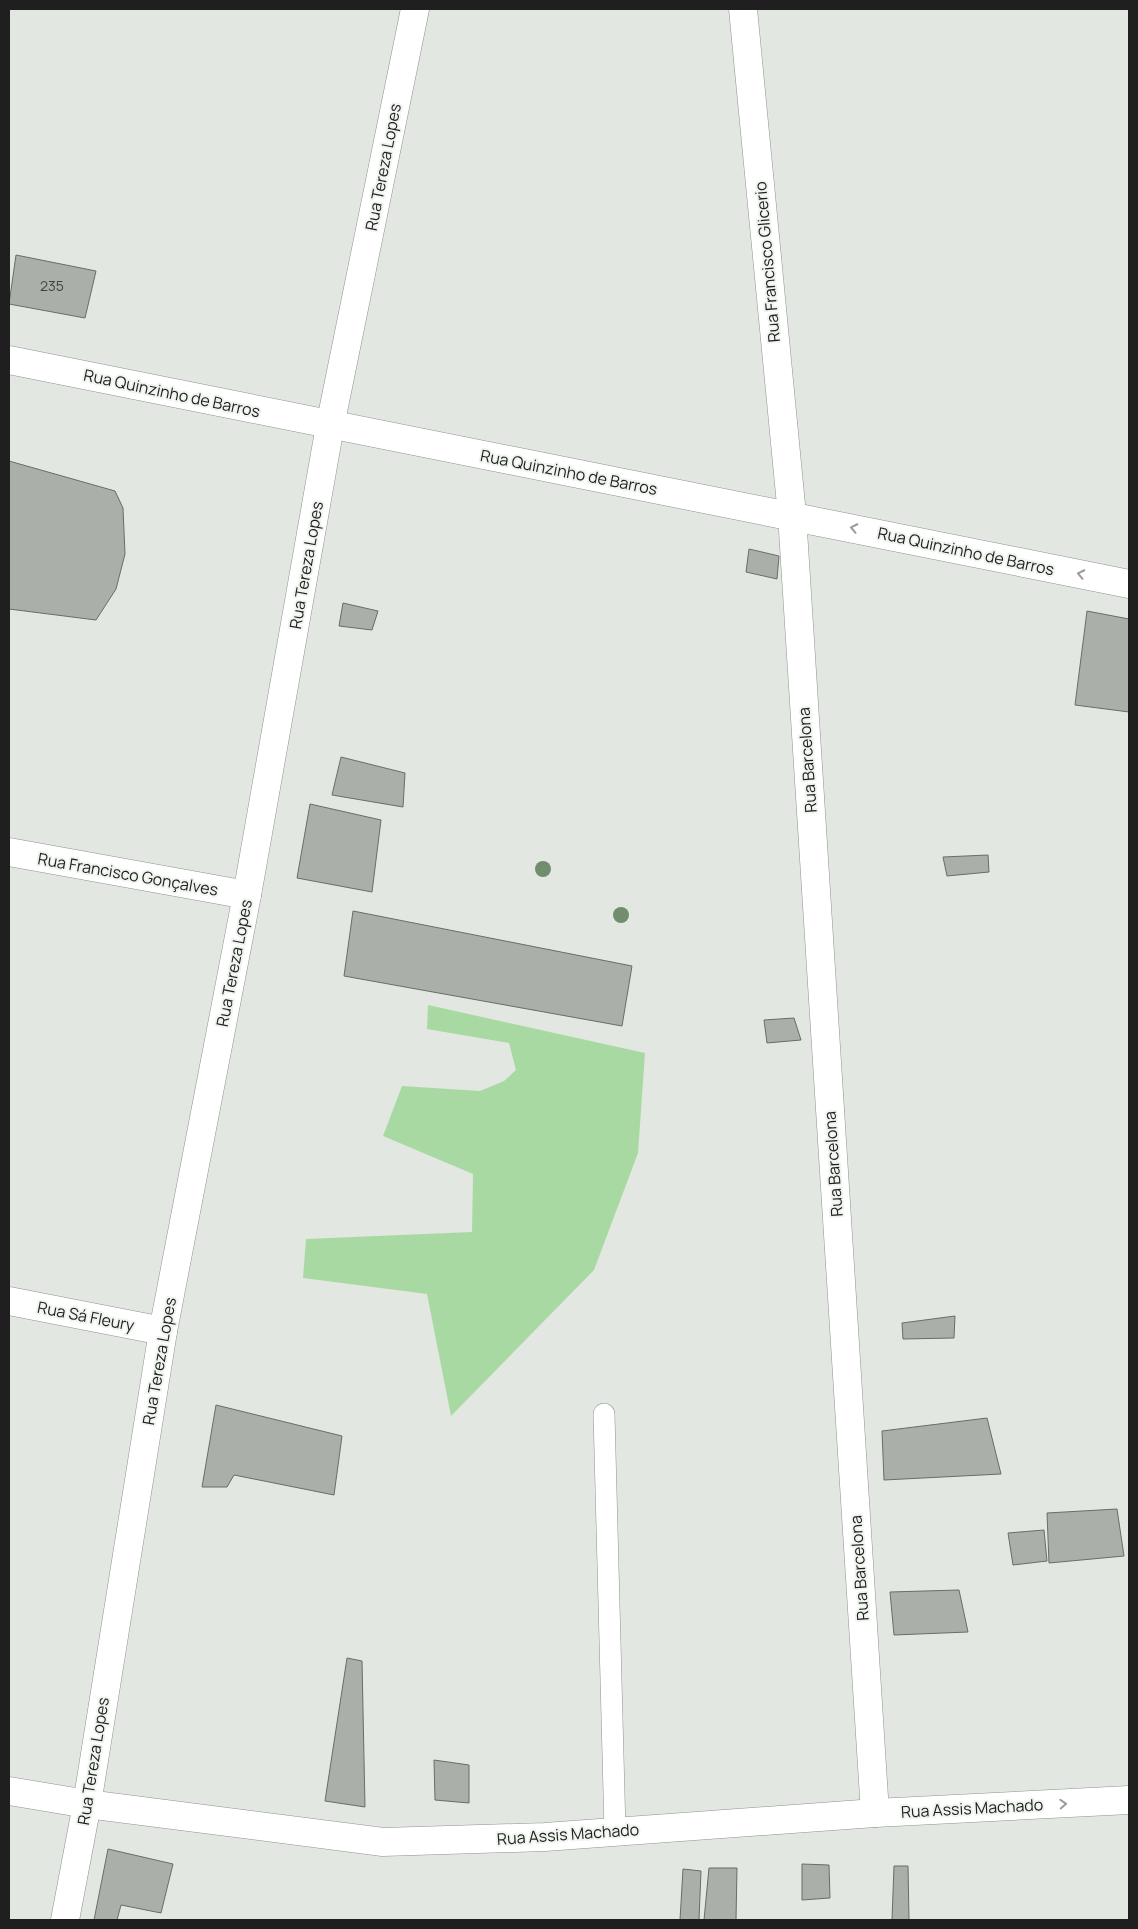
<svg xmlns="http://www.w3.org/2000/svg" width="1138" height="1929" font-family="Manrope,sans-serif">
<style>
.green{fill:#a9d9a3}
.building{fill:#abafaa;stroke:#696d68}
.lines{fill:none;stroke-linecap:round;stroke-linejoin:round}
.lane-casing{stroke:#8e938e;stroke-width:22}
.street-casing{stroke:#8e938e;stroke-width:29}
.lane{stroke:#fff;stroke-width:21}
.street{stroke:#fff;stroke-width:28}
.tree{fill:#718d6e}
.oneway{stroke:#9a9a9a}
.labels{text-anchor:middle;stroke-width:4;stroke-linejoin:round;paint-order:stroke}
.number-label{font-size:14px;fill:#414341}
.street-label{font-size:16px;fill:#1e1f1e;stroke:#f0f4ef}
</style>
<rect width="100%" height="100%" fill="#e2e7e2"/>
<path class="green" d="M428,1005L645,1053L638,1153L594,1270L451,1416L427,1294L303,1278L306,1239L472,1232L473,1174L383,1136L402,1086L480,1091L504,1081L516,1070L509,1043L427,1029Z"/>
<g class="building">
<path d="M16,255L96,271L85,318L9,304Z"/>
<path d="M9,461L115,491L123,508L125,554L116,589L96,620L9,609Z"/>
<path d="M749,549L779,556L777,579L746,572Z"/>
<path d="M343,603L378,611L372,630L339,626Z"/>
<path d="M1087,611L1129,619V712L1075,705Z"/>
<path d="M341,757L405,773L403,807L332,795Z"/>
<path d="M310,804L381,820L372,892L297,878Z"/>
<path d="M988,855L989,872L947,876L943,857Z"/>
<path d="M353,911L632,966L622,1026L344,976Z"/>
<path d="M794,1018L801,1040L767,1043L764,1020Z"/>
<path d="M955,1316L954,1338L903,1339L902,1323Z"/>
<path d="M216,1405L342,1436L334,1495L234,1475L227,1487H202Z"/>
<path d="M987,1418L1001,1474L884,1480L882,1431Z"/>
<path d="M1117,1509L1124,1556L1049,1563L1047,1513Z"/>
<path d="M1044,1530L1047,1561L1013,1565L1008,1533Z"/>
<path d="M959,1590L968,1632L894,1635L890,1592Z"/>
<path d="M347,1658L362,1661L365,1807L325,1801Z"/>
<path d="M434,1760L469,1765V1803L435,1800Z"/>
<path d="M108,1849L173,1864L161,1913L121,1905L117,1920H94Z"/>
<path d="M802,1864L829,1865L830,1898L802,1900Z"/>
<path d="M894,1866H908L909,1920H892Z"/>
<path d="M709,1868H737L736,1920H704Z"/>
<path d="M683,1869L701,1871L699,1920H680Z"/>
</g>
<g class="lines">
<defs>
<path id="lane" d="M604,1414L615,1831"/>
<g id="street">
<path d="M743,9L792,515L875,1813"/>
<path d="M9,360C382,436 756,508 1129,584"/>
<path d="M9,852L247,895"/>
<path d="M9,1301L163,1331"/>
<path d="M9,1791L87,1804L383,1842L545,1837L875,1813L1129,1800"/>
<path d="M65,1920L87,1804L163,1331L247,895L330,426L415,9"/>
</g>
</defs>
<use href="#lane" class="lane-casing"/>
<use href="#street" class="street-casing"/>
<use href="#lane" class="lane"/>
<use href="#street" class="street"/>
</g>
<g class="tree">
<circle cx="543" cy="869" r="8"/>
<circle cx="621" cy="915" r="8"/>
</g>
<defs><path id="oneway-chevron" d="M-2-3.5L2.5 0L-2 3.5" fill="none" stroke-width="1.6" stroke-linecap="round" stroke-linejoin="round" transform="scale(1.25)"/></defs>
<g class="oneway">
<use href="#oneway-chevron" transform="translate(854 528) rotate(-168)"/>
<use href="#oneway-chevron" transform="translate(1081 574) rotate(-168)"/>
<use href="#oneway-chevron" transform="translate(1063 1804) rotate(-3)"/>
</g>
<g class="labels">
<g class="number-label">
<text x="52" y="291">235</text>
</g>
<g class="street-label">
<text transform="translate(383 167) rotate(-79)" y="6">Rua Tereza Lopes</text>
<text transform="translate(767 262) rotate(-95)" y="6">Rua Francisco Glicerio</text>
<text transform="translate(172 393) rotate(12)" y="6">Rua Quinzinho de Barros</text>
<text transform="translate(569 472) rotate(11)" y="6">Rua Quinzinho de Barros</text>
<text transform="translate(966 551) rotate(12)" y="6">Rua Quinzinho de Barros</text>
<text transform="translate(306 565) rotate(-80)" y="6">Rua Tereza Lopes</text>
<text transform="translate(807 760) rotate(-94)" y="6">Rua Barcelona</text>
<text transform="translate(128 874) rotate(10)" y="6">Rua Francisco Gonçalves</text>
<text transform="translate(234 963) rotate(-79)" y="6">Rua Tereza Lopes</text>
<text transform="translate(833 1164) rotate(-94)" y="6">Rua Barcelona</text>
<text transform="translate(86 1316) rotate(11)" y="6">Rua Sá Fleury</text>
<text transform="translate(159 1361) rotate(-80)" y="6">Rua Tereza Lopes</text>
<text transform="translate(859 1568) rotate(-94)" y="6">Rua Barcelona</text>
<text transform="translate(93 1761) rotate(-81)" y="6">Rua Tereza Lopes</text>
<text transform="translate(972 1808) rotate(-3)" y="6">Rua Assis Machado</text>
<text transform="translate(568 1834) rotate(-4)" y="6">Rua Assis Machado</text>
</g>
</g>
<rect width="1138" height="1929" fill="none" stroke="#1e1f1e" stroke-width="20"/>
</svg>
